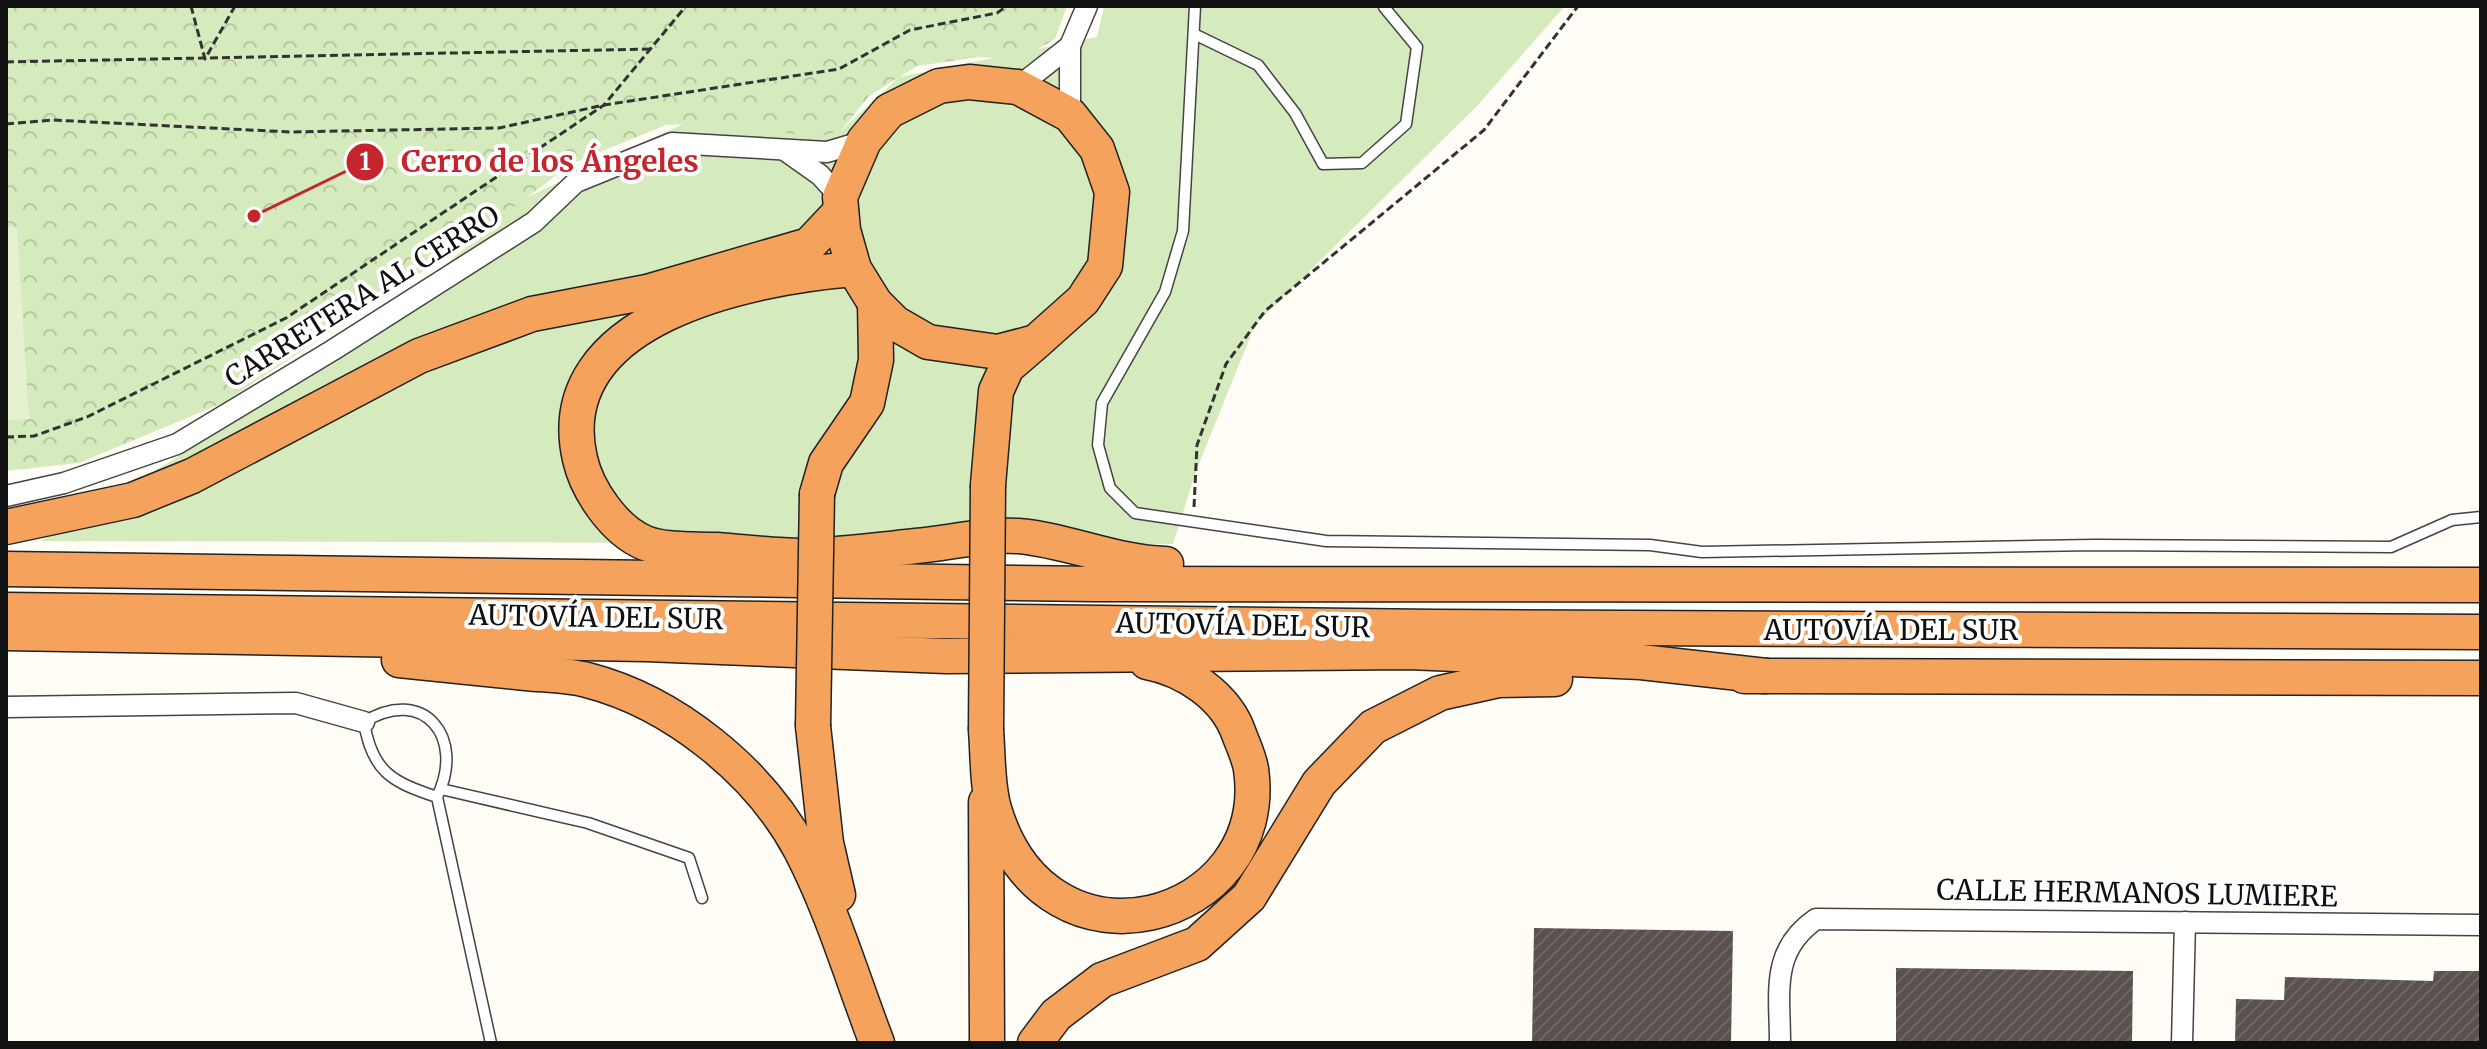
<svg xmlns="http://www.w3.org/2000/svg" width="2487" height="1049" font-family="Merriweather,serif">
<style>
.grass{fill:#d5ebbd}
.park{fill:url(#park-crowns)}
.pitch{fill:#e6f2cf}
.building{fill:url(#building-hatch)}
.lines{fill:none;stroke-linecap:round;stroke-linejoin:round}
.lane-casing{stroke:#444;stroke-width:13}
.street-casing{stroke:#444;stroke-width:23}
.highway-casing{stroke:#222;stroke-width:37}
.path{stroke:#333;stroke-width:3;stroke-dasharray:8 4;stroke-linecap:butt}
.lane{stroke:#fff;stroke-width:10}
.street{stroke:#fff;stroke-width:20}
.highway{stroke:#f5a25d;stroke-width:34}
.highway-bridge-casing{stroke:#222;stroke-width:37;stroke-linecap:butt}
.highway-bridge{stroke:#f5a25d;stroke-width:34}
.labels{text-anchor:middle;stroke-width:8;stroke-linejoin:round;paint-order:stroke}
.street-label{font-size:28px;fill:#111;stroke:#fff}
.leader{fill:none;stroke:#c4262e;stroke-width:3}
.callout-dot{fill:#c4262e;stroke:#fff;stroke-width:3}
.mark-label{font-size:24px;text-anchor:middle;font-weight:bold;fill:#fff}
.callout-label{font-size:30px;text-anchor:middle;font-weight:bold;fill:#c4262e;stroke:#fff;stroke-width:8;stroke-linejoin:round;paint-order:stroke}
</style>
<defs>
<pattern id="park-crowns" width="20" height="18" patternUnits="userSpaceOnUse" patternTransform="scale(2)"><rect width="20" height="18" fill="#d5ebbd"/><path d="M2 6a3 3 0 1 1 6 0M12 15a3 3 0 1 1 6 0" fill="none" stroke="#b6c8a1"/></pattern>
<pattern id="building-hatch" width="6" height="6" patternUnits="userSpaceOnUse" patternTransform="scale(2)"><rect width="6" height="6" fill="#5a524d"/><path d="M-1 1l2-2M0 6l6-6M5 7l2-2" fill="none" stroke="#6d6662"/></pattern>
</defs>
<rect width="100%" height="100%" fill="#fffdf5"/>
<path class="grass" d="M1104,6H1565L1476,107L1255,325L1196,471L1173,544L41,541L347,352L517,202L696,118L841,131L899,77L1097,37Z"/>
<path class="park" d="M6,6H1067L1055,39L1019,60L980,57L917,66L869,96L841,131L822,136L785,133L744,122L666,125L571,164L472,239L223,403L79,463L6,471Z"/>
<path class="pitch" d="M17,227L29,419L6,420V228Z"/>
<g class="building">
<path d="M1534,928L1733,931L1731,1043H1532Z"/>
<path d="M1896,968L2133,971L2132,1043H1896Z"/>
<path d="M2434,971H2481V1043H2235L2236,999L2284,1000L2285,977L2433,981Z"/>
</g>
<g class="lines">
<defs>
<g id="lane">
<path d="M1195,6L1183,231L1165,292L1102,403L1098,445L1110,488L1135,513L1326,541L1650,545L1702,552L2095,545L2391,547L2452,520L2481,517"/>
<path d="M1194,34L1258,65L1295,113L1323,164L1362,163L1406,124L1417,47L1384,7"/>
<path d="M441,789L588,823L689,858L702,898"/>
<path d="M437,797C392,782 372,772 364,722C424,685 466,738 437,797L491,1043"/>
</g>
<g id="street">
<path d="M1018,87L1070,46"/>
<path d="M1070,115V46L1087,6"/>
<path d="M786,151L820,175L840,197"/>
<path d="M6,496L64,483L177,444L333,350L534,222L576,182L672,143L827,152L864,141"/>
<path d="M6,707L296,703L364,722"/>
<path d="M1780,1043C1780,992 1770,951 1816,919L2481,925"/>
<path d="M2182,1043L2185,922"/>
</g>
<g id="highway">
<path d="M854,269C752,277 547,317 580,459C587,490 614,530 645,543C665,551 695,549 717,550C745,552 774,556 801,556C839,555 878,550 916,546C949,543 985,534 1018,536C1068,540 1115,563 1166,564"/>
<path d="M988,485L996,391L1007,367L1036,342L1083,300L1105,266L1112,192L1097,149L1070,115L1018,87L969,82L939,86L889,111L864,141L840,197L843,230L854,269L875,303L895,323L928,342L998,352L1036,342"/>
<path d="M817,494L826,463L867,403L876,360L875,303"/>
<path d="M6,527L133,500L192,476L419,356L532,314L647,292L809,245L841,211"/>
<path d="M6,569L1094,584L2481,585"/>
<path d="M6,610L1434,627L2481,632"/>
<path d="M6,633L646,644L946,656L1409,652L1641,662L1766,676"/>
<path d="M399,660C441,664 484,669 526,673C546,675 567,675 587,680C673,702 759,771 801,850C833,912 852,978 877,1043"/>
<path d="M1744,676L2481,678"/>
<path d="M813,726L826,843L838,895"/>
<path d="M986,730C988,755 987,785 994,809C1047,987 1273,921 1251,769C1249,757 1243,745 1239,734C1226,696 1185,669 1147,662"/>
<path d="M986,802L987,1043"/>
<path d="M1035,1043L1056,1015L1102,980L1197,944L1249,897L1319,783L1373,727L1440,693L1499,680L1555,679"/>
</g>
</defs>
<use href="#lane" class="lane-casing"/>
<use href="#street" class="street-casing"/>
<use href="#highway" class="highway-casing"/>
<g class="path">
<path d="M191,6L205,59L235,6"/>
<path d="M6,62L650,49"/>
<path d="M6,124L52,120L290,132L499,128L604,105L839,69L910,30L997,13L1007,6"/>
<path d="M6,437L34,436L87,417L286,318L604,105L686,6"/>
<path d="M1194,507L1197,445L1226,364L1265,311L1484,130L1578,6"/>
</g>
<use href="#lane" class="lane"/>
<use href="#street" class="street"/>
<use href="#highway" class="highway"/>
<defs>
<g id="highway-bridge">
<path d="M813,726L817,494"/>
<path d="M986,730L988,485"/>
</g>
</defs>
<use href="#highway-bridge" class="highway-bridge-casing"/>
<use href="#highway-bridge" class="highway-bridge"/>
</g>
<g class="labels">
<g class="street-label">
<text transform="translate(362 296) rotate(-32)" y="10">CARRETERA AL CERRO</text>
<text transform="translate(596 617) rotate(1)" y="10">AUTOVÍA DEL SUR</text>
<text transform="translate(1243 625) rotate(1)" y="10">AUTOVÍA DEL SUR</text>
<text x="1891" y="640">AUTOVÍA DEL SUR</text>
<text transform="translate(2137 893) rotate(1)" y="10">CALLE HERMANOS LUMIERE</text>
</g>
</g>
<path class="leader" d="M254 216L365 162"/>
<g class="callout-dot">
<circle cx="254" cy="216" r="8"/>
<circle cx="365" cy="162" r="20"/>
</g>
<g class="mark-label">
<text x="365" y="170">1</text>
</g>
<g class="callout-label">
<text x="550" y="172">Cerro de los Ángeles</text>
</g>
<rect width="2487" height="1049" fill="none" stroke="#111111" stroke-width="16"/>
</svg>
